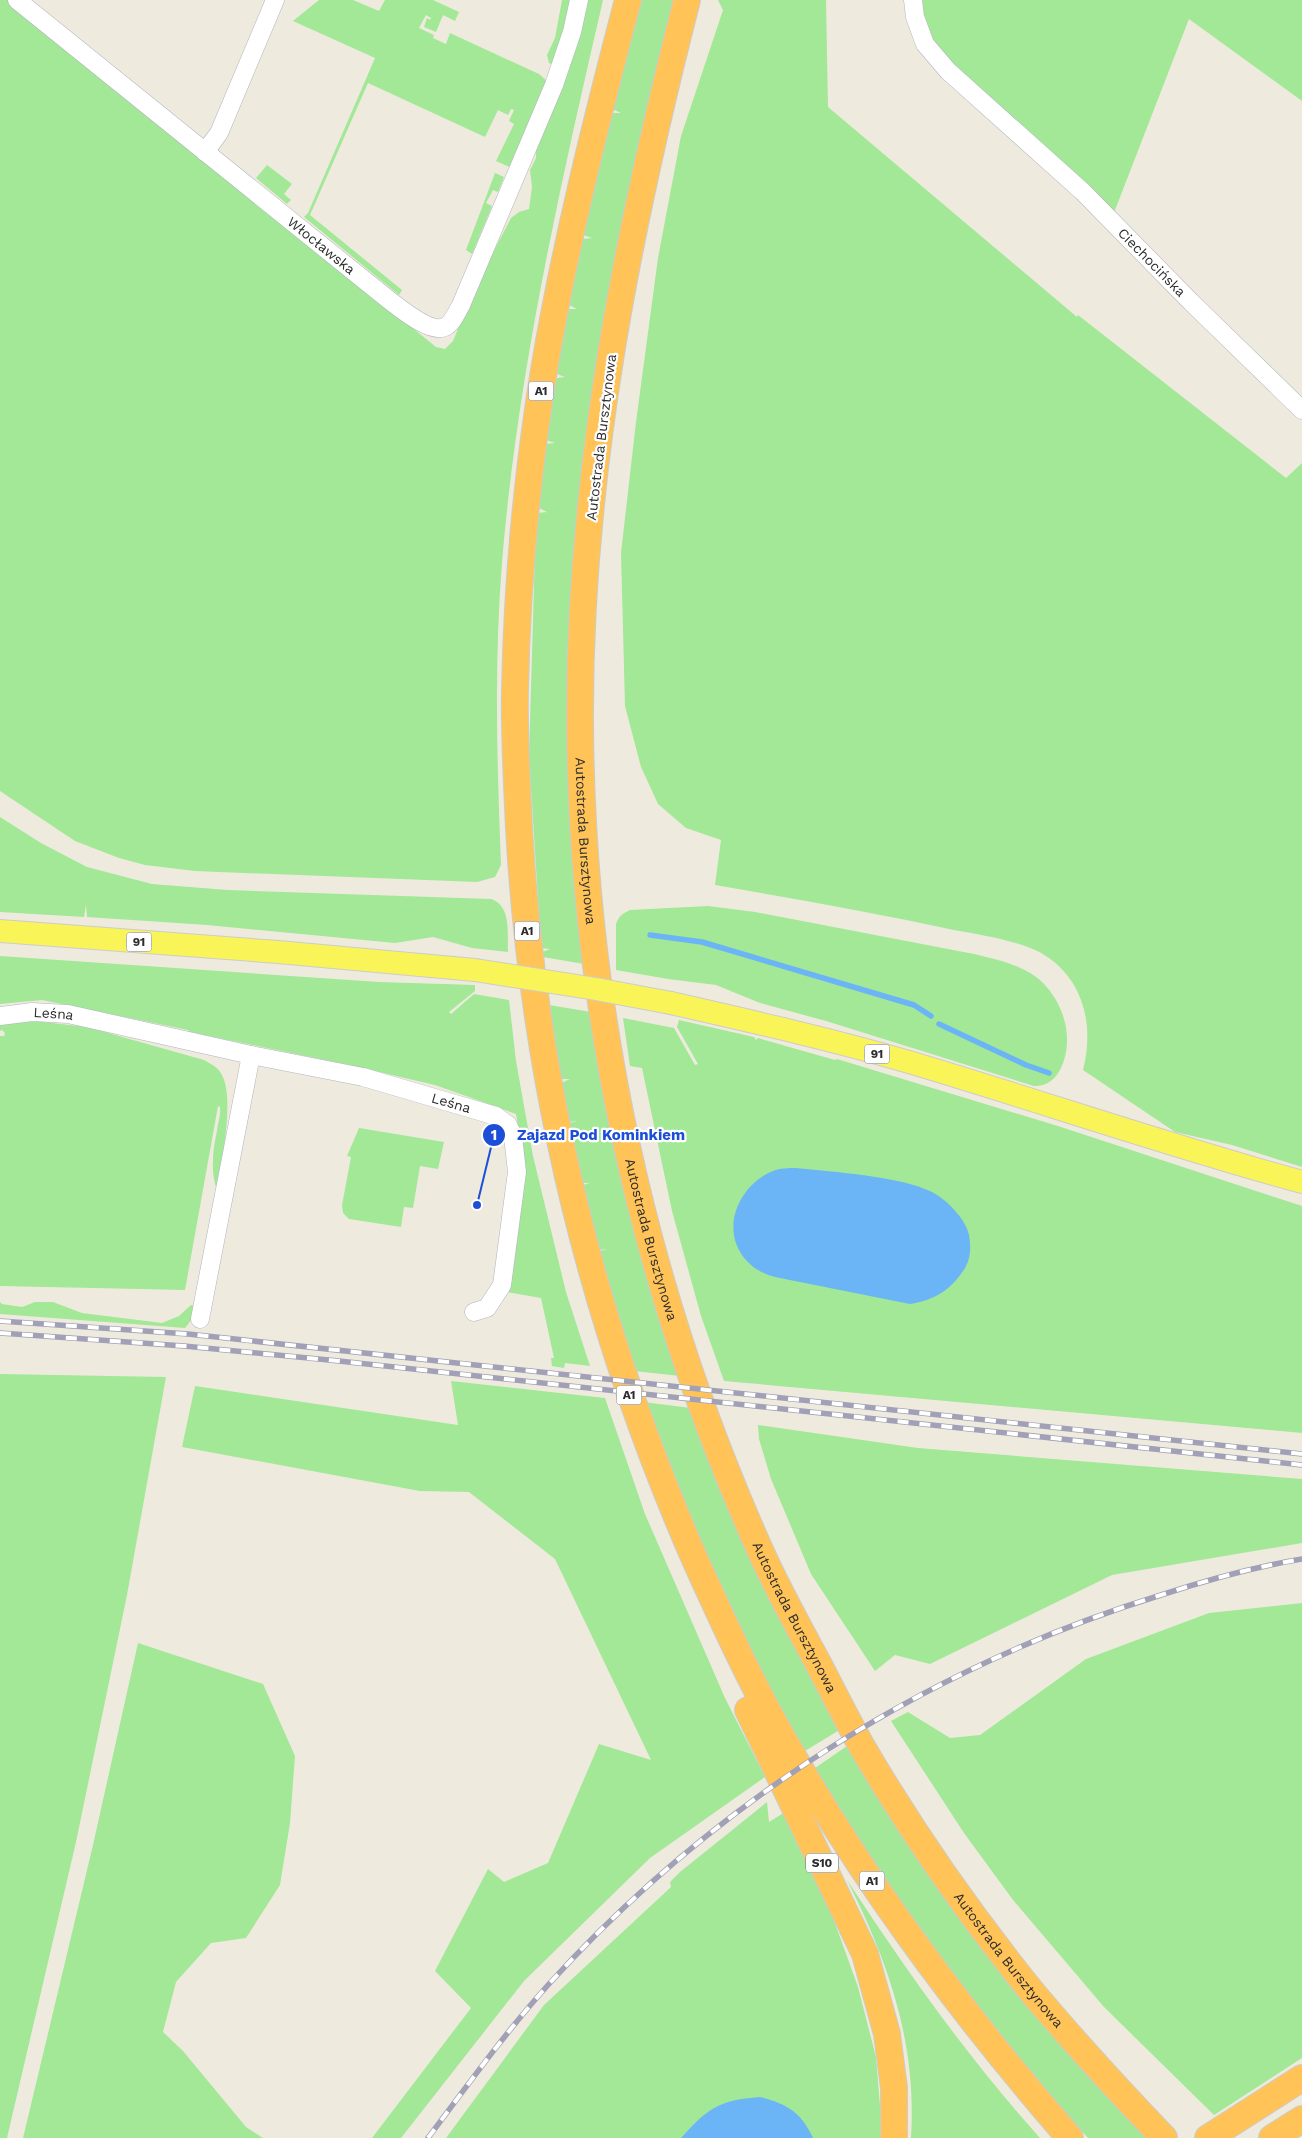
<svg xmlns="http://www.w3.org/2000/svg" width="1302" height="2138" font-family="'Work Sans',sans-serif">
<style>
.green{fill:#a2e897}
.water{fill:#6bb4f6}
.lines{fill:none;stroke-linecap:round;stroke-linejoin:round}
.stream{stroke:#6bb4f6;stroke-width:5.5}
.minor-casing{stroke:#b2b2c0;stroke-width:19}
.major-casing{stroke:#ccc;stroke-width:24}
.highway-casing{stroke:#ccc;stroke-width:28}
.minor{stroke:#fff;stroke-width:18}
.major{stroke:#f9f558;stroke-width:22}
.highway{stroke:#ffc358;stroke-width:26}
.rail-casing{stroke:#a1a0b7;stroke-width:5.5}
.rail{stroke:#fff;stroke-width:4;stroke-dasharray:11;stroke-linecap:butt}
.major-bridge-casing{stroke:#ccc;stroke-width:24;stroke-linecap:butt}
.major-bridge{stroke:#f9f558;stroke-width:22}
.labels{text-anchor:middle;stroke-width:4.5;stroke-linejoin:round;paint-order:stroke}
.shield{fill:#fff;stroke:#6b6b6b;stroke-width:1}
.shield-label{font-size:12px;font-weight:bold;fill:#2c2c2c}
.street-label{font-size:14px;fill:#2c2c2c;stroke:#fff}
.leader{fill:none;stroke:#1d4ed8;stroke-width:2}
.callout-dot{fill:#1d4ed8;stroke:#fff;stroke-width:2}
.mark-label{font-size:15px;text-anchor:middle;font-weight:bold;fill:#fff}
.callout-label{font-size:15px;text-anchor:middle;font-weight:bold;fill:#1d4ed8;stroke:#fff;stroke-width:4.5;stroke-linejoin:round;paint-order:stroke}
</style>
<rect width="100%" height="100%" fill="#eeebde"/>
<g class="green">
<path d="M0,0H8L436,347L445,349L453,341L476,285L511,218L519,212L529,209L532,187L530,170L536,158V147L584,0H603C560,186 518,371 502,562C494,663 497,764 501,865L495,877L477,882L195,871L145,865L119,858L75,841L0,791Z"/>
<path d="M319,0H353L379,11L385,0H433L459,12L455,21L443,15L436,32L424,27L427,18L430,20L431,18L426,15L419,28L434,35L433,38L446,44L450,33L539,74L548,82L512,168L496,161L514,124L509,121L514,110L511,109L508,115L498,110L485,137L368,83L310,215L402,290L399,295L304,217L308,213L375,58L293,21Z"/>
<path d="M562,0H574L554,65L549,63L547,55L555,38Z"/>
<path d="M642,0H676L600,351L584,964L543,957L542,952L550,949L541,948L529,756L535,550L538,513L547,512L539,508L546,444L555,443L546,440L556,378L565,377L557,374L568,309H577L569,305L582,239L592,238L583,235L611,113H621L612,109Z"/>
<path d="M718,0H826L828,107L1077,317L1078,315L1286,478L1302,463V1167L1232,1145L1175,1132L1083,1070C1094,1027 1085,982 1046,956C1023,941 981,935 954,930C875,913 795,899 715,885L721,840L686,828L658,804L641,767L625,706L621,553L636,422L658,258L681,136L723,10Z"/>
<path d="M920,0H1302V101L1189,19L1110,223L943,57L919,15Z"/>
<path d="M267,165L292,184L284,194L291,200L287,204L256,178Z"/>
<path d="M495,173L504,177L498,192L493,190L486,203L492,206L472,254L466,250Z"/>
<path d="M0,817L41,843L87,867L152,884L228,890L491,899C512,906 507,934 508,952L472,948L433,937L395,943L207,925L87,917L86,905L84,917L0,912Z"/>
<path d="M708,906L755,912L974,954C998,960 1026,965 1044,984C1065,1006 1074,1040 1061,1068C1055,1080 1047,1086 1034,1086L826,1021L760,1003L716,985L668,979L616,970V924C619,916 622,914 630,910Z"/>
<path d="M0,956L379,982L475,985V991L449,1012L451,1014L474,994L509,1000L516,1061L533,1156L566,1292L590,1366L565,1363L564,1368L552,1366L551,1358H554L541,1298L495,1290L523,1156L516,1114L435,1085L349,1065L190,1032L188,1030L42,1000L0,1004Z"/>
<path d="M549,1005L591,1012L604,1097L680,1376L634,1371L600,1251L607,1249L599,1250L583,1185L590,1183H582L570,1123L577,1121L569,1122L561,1083L570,1079H560Z"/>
<path d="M623,1018L674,1028L695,1065L698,1064L677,1027L679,1020L754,1037L756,1040L758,1038L835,1060L837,1059L1061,1127L1302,1206V1433L724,1381L701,1316L672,1211L642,1068L630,1066Z"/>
<path d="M35,1021L87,1027L204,1060C211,1064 218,1067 222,1075C235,1099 221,1163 217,1190C210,1172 213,1149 217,1131C218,1122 221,1116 220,1107L218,1106L185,1290L0,1286V1036H4L5,1033L2,1030L0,1031V1024Z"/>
<path d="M359,1128L444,1142L438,1169L420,1166L413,1208L404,1207L401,1227L349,1219L343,1213L342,1205L351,1157L347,1156Z"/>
<path d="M0,1302L2,1304L22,1307L35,1302H53L82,1313L162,1323L179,1316L191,1305L198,1306L192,1319L185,1328L0,1314Z"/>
<path d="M0,1374L166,1377L127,1595L76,1842L7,2138H0Z"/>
<path d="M451,1381L605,1398L645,1514L725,1698L765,1777L650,1858L524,1981L401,2138H372L471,2008L435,1971L488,1869L504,1882L548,1863L599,1744L651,1760L555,1559L469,1492L420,1491L182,1447L195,1386L458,1425Z"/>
<path d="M643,1402L691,1408L841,1729L805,1751L764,1677L703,1552Z"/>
<path d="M758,1425L918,1448L1302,1479V1543L1112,1575L930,1664L895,1655L875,1671L811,1574L771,1479L759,1439Z"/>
<path d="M1302,1603V2058L1214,2115L1104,2007L1013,1900L964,1833L891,1721L908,1712L950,1738L980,1735L1086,1659L1209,1613Z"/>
<path d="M138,1643L263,1684L295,1756L290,1823L280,1885L246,1938L211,1943L176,1982L163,2032L183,2051L246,2127L263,2138H23L93,1845Z"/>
<path d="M847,1746L1148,2138H1088C982,2023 895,1901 815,1768Z"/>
<path d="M767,1802L769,1822L785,1812L827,1901L858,1987L876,2057L880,2106V2138H446L544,2005L671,1887L670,1882L680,1872Z"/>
<path d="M847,1880C906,1970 968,2058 1040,2138H911C917,2044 889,1963 847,1880Z"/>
</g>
<g class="water">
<path d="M796,1168C833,1172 900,1176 932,1192C946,1199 966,1219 969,1235C971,1246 971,1258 965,1268C951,1290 935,1300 910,1304L775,1277C765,1274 755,1270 748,1262C718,1232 738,1185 773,1171C780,1168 789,1168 796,1168Z"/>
<path d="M760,2097C787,2104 801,2112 813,2138H681C708,2108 719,2100 760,2097Z"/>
</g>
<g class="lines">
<g class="stream">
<path d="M650,935L702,942L914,1005L931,1016"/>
<path d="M939,1024L1026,1065L1049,1073"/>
</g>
<defs>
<g id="minor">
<path id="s1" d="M17,0L389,300C400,308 430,334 445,327C452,324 457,312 461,305L554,85L572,32L579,0"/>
<path id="s2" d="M913,0L915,17L925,44L948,71L1083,192L1191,302L1302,410"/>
<path d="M205,152L219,133L275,0"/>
<path id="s3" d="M0,1016L32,1012L68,1014L251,1055L363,1077L496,1116L508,1125L513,1136L517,1172L502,1285L487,1308L474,1312"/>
<path d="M200,1319L251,1055"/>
</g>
<g id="major">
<path d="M0,931L278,952L475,970"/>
<path d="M671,1003C750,1021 830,1039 909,1062C1040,1101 1170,1146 1302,1182"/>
</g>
<g id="highway">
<path d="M628,0C596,122 565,245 544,370C527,475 517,584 515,690C514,736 517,783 519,828C533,1085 593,1327 696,1562C723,1621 750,1681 782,1737C863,1881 962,2014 1070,2138"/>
<path id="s4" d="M687,0C627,234 579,476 580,719C581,1005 643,1289 760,1550C777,1588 798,1626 818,1663C832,1690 846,1718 861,1745C911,1831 970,1915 1032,1992C1074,2042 1119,2091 1164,2138"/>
<path d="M748,1710L865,1954L887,2034L894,2088V2138"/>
<path d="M1208,2138L1302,2078"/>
<path d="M1272,2138L1302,2119"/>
</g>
</defs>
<use href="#minor" class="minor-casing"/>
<use href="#major" class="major-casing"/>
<use href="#highway" class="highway-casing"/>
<use href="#minor" class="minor"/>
<use href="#major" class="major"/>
<use href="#highway" class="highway"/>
<defs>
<g id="rail">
<path d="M0,1321L188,1334L1302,1454"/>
<path d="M0,1333L184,1346L339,1361L1302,1465"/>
<path d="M428,2138C467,2086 505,2033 548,1985C713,1803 927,1667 1161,1595C1207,1580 1254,1567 1302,1559"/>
</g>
</defs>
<use href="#rail" class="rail-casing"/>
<use href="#rail" class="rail"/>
<defs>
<path id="major-bridge" d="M475,970L596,989L671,1003"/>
</defs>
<use href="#major-bridge" class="major-bridge-casing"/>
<use href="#major-bridge" class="major-bridge"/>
</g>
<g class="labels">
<g class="shield">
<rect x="528.5" y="381.5" width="25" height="19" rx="4"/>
<rect x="514.5" y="921.5" width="25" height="19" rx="4"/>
<rect x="126.5" y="932.5" width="25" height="19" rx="4"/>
<rect x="864.5" y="1044.5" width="25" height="19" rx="4"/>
<rect x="616.5" y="1385.5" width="25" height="19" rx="4"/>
<rect x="806" y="1853.5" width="32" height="19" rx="4"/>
<rect x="859.5" y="1871.5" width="25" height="19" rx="4"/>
</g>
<g class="shield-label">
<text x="541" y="395">A1</text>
<text x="527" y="935">A1</text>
<text x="139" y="946">91</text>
<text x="877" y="1058">91</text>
<text x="629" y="1399">A1</text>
<text x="822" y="1867">S10</text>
<text x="872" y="1885">A1</text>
</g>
<g class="street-label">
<text dy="5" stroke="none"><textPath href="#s1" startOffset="391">Włocławska</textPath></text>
<text dy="5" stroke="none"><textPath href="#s2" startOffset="361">Ciechocińska</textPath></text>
<text transform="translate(601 437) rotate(-83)" y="5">Autostrada Bursztynowa</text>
<text dy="5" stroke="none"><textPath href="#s4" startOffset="851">Autostrada Bursztynowa</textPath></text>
<text dy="5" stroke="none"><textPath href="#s3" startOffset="54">Leśna</textPath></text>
<text dy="5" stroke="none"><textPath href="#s3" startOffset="462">Leśna</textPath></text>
<text dy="5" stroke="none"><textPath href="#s4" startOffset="1256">Autostrada Bursztynowa</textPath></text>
<text dy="5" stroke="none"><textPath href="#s4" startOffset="1661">Autostrada Bursztynowa</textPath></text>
<text dy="5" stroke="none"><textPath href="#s4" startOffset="2066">Autostrada Bursztynowa</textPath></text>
</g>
</g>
<path class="leader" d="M477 1205L494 1135"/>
<g class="callout-dot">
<circle cx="477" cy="1205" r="5"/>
<circle cx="494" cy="1135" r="12"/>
</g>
<g class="mark-label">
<text x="494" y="1140">1</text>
</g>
<g class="callout-label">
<text x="601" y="1140">Zajazd Pod Kominkiem</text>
</g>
</svg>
